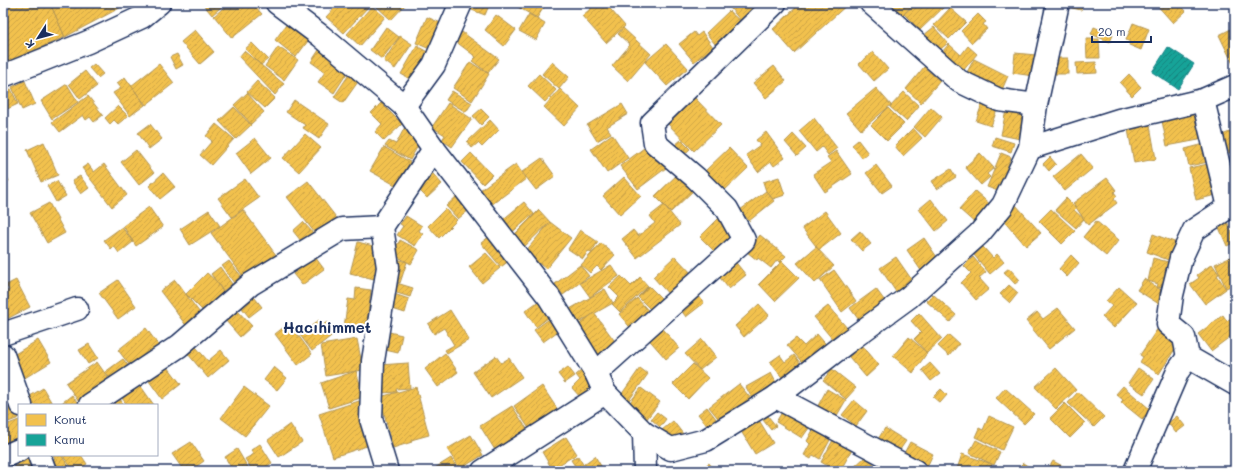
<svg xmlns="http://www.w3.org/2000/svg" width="1238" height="474" font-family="Mali,sans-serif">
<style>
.homes{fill:url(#homes-hatch);stroke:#b29553}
.public{fill:url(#public-hatch);stroke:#188087}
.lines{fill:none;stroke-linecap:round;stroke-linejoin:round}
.minor-casing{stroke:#1b2f5e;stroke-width:25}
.minor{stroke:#fff;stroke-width:22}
.labels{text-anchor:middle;stroke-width:4;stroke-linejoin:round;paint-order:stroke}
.district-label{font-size:15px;font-weight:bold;fill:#1b2f5e;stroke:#fff}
</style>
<defs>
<pattern id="homes-hatch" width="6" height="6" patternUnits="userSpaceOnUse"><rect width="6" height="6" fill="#f2c14e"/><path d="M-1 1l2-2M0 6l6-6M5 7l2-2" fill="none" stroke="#cfa646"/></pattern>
<pattern id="public-hatch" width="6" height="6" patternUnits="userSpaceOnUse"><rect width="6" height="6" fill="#17a398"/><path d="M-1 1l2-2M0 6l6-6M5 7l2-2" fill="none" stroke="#14857f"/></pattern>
</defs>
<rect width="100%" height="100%" fill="#fff"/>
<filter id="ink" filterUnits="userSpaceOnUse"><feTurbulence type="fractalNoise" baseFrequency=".025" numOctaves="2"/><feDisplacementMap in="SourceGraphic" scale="8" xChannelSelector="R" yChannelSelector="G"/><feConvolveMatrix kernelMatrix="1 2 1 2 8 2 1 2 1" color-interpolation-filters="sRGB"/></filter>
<g filter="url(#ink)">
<g class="homes">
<path d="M3,3H50L65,37L3,64Z"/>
<path d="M50,3H129L65,37Z"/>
<path d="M202,3H226L212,15Z"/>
<path d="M229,3H249L251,5L253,4L262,14L232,38L214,16Z"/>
<path d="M339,3H366L369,6L344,33L326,17Z"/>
<path d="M373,3H403L405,5L391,20Z"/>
<path d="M471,3H490L485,15L469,9Z"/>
<path d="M511,3H537L544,7L537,18Z"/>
<path d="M597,3H605L625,26L606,43L582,16Z"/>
<path d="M726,3H749L755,10L741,21Z"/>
<path d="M801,3H849L794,53L773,29Z"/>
<path d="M890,3H914L903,15Z"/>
<path d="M916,3H942L945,6L920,30L904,14Z"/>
<path d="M971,3H982L978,8Z"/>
<path d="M1065,3H1083L1081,10L1064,6Z"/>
<path d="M1155,3H1179L1186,11L1173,23Z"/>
<path d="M372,6L385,17L360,46L347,34Z"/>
<path d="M950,8L966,22L949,39L934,25Z"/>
<path d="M729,11L740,21L715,44L706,33Z"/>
<path d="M529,14L545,24L536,40L519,31Z"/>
<path d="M978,14L986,22L983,24L987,29L972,43L961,31Z"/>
<path d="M496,15L516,30L504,46L485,30Z"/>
<path d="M427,17L443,24L432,50L416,43Z"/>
<path d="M1133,23L1149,29L1141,50L1129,45L1130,42L1126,40Z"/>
<path d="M286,25L308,41L296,57L275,40Z"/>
<path d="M386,27L399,37L382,59L370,50Z"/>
<path d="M934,27L948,43L938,51L924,35Z"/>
<path d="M1094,27L1113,35L1110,42L1091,34Z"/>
<path d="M1235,27V65L1234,66L1219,35Z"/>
<path d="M623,28L651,54L628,81L612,66L630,45L618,34Z"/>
<path d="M195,30L214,52L200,64L181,42Z"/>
<path d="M462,32L499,59L488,73L472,61L476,57L455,41Z"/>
<path d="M694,32L697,36L702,32L713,47L694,62L679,44Z"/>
<path d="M400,36L412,44L395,69L384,61Z"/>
<path d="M1086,39H1099L1100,58H1087Z"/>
<path d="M252,43L268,59L261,65L245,49Z"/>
<path d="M666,44L688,68L667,86L645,62Z"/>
<path d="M949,44L961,55L968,46L977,54L962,72L940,54Z"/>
<path d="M417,46L431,54L415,82L401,74Z"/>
<path d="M278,47L298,60L284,80L265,66Z"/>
<path d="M319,50L349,70L334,93L318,82L325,72L311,62Z"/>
<path d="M244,51L284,84L275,95L239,57Z"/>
<path d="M873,52L888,69L874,81L859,64Z"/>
<path d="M1015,53L1036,55L1033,76L1013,73Z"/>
<path d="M177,54L183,65L176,69L170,57Z"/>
<rect x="1054" y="58" width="14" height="16"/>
<path d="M974,59L1008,76L1001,92L966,74Z"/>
<path d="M470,62L489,74L472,101L453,88Z"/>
<path d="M552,62L569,77L559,89L542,74Z"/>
<path d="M1096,62L1097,73L1077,74L1076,63Z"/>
<path d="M94,64L103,74L98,78L89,68Z"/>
<path d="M159,64L174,83L146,105L131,86Z"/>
<path d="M774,66L786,81L766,98L753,83Z"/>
<path d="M924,67L940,81L921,103L906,89Z"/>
<path d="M85,71L97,86L80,99L69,84Z"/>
<path d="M350,73L360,79L343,103L334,97Z"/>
<path d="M539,74L556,90L545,102L528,86Z"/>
<path d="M1129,74L1141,87L1132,96L1120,83Z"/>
<path d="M125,77L145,105L130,116L113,93L121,88L117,83Z"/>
<path d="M25,81L35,104L22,110L12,87Z"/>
<path d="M257,81L275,98L265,108L247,92Z"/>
<path d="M67,84L78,102L52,119L41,101Z"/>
<path d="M876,88L891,105L861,130L846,113Z"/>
<path d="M11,89L18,104L3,111V93Z"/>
<path d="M560,89L580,108L564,126L544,107Z"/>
<path d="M452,91L472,103L466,112L446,100Z"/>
<path d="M904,92L919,106L906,121L890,107Z"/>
<path d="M247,93L264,112L251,124L234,105Z"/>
<path d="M88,96L103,115L94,122L90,117L86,120L83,115L60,132L52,122Z"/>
<path d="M694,97L721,125L694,151L667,123Z"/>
<path d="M294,100L329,124L319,139L303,128L305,125L286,112Z"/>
<path d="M381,103L402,124L384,141L375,132L382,124L371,113Z"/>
<path d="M448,103L472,119L452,147L442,140L445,135L432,127Z"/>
<path d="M622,104L628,114L607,127L611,133L597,141L587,125Z"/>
<path d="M982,104L997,110L991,126L976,121Z"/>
<path d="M118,106L128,116L118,124L114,120L110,124L105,118Z"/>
<path d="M234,107L251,125L236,139L219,121Z"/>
<path d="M931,107L942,117L925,137L914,127Z"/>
<path d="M888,108L904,124L887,141L871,125Z"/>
<path d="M481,109L489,117L481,125L473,116Z"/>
<path d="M1006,110L1026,114L1020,139L1001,135Z"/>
<path d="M1198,113L1204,139L1167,146L1162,121Z"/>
<path d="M814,118L837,148L828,155L822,147L816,152L799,131Z"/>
<path d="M490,120L499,130L482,147L478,143L472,148L467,142Z"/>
<path d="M1149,120L1156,159L1134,163L1127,124Z"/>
<path d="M150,124L162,139L149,149L138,133Z"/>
<path d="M216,124L234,139L211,165L200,155L212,141L206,136Z"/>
<path d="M406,125L420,142L410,160L385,146L389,141L396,144Z"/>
<path d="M913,128L922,138L903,156L895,146Z"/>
<path d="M1235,130V151L1229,153L1222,135Z"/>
<path d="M766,132L785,158L774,166L771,162L758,172L746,155L760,145L756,140Z"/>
<path d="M305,134L321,148L299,172L283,158Z"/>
<path d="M612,134L628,158L607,173L591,149Z"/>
<path d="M793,134L806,148L797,156L785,142Z"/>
<path d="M995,137L1014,143L1011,152L992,146Z"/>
<path d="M255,138L271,158L251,174L236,153Z"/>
<path d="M681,140L690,149L679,159L670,149Z"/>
<path d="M858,140L868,153L862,158L852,145Z"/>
<path d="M44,142L58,175L41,182L27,150Z"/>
<path d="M652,142L670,165L638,189L620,166Z"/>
<path d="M1208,143L1213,161L1189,166L1185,149Z"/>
<path d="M384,147L410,162L397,186L370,171Z"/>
<path d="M729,148L748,168L724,191L705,171Z"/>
<path d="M136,150L154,173L139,185L121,162Z"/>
<path d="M836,151L852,174L825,192L813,174L831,162L827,157Z"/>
<path d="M471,153L492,175L483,184L462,162Z"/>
<path d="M980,153L994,168L987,174L990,177L981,185L965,167Z"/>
<path d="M1001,153L1011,157L998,191L987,187Z"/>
<path d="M1081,154L1093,168L1065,191L1053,177Z"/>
<path d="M1050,157L1056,164L1049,171L1043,164Z"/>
<path d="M542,158L555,176L536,190L522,172Z"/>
<path d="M1213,163L1220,194L1196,200L1189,168Z"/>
<path d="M88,164L94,172L104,164L127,195L112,207L82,168Z"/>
<path d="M516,164L526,179L491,205L480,190Z"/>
<path d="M876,165L892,186L882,193L866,173Z"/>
<path d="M426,166L442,184L427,198L412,183Z"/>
<path d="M951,169L956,177L937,189L932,181Z"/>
<path d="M681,171L697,187L671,212L655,196Z"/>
<path d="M3,173H5L9,181L3,184Z"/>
<path d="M163,173L175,187L160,199L149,186Z"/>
<path d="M80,176L89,188L81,194L72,181Z"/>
<path d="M624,177L641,196L620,215L603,196Z"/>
<path d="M779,177L785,195L773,199L766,191L763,182Z"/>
<path d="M1107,178L1116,190L1114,192L1117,196L1114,199L1117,203L1088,225L1073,203Z"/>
<path d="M245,179L259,198L232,217L218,198Z"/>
<path d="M57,181L66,196L56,202L47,186Z"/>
<path d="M308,181L339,221L318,237L287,197Z"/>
<path d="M766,191L774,201L749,221L740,210Z"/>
<path d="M975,191L993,207L977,225L959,209Z"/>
<path d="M457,196L469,210L458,219L446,206Z"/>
<path d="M1066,198L1076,208L1074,210L1084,219L1076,228L1055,210Z"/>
<path d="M931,199L948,221L936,231L919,209Z"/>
<path d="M524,202L534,214L510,234L500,222Z"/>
<path d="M49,203L65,233L47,243L30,213Z"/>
<path d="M1015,204L1041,233L1026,246L1001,217Z"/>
<path d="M664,205L680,225L637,258L622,239L633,230L638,236L655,223L650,216Z"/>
<path d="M149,207L163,227L136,246L123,226Z"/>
<path d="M445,209L457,220L439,238L428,226Z"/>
<path d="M1051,209L1075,231L1062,244L1039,221Z"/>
<path d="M209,210L220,226L190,245L180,229Z"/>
<path d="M243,210L279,259L245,279L211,233Z"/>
<path d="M539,210L550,222L524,247L513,236Z"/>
<path d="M825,211L841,233L819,250L802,228Z"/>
<path d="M406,216L422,226L419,231L423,234L415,246L397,235L403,226L400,224Z"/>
<path d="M721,216L738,233L717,254L700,237Z"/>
<path d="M1226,219L1235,240V242L1227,246L1217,223Z"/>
<path d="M1096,221L1119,240L1106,256L1083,237Z"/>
<path d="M303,222L316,236L305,246L293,231Z"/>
<path d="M550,222L571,238L546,269L525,252Z"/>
<path d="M122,227L133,242L119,253L114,246L111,249L104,240Z"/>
<path d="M580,230L598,242L591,253L588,251L583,259L568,249Z"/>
<path d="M860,231L871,244L862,251L851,239Z"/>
<path d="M1153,234L1177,243L1171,261L1147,252Z"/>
<path d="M760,235L786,256L780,262L777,260L771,268L758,258L757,260L747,252Z"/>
<path d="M490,236L510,260L501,267L481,243Z"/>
<path d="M924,238L941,263L924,275L907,250Z"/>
<path d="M400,240L419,250L411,264L392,254Z"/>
<path d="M358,242L381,248L374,279L350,273Z"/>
<path d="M601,243L615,255L601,270L597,266L590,273L581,265Z"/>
<path d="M816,247L834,266L815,283L797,263Z"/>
<path d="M983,247L993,258L997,254L1004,262L990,274L974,255Z"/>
<path d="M486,253L500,268L482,283L469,267Z"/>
<path d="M1071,255L1079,263L1067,277L1059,269Z"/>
<path d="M1235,255V284L1226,288L1215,264Z"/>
<path d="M675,256L694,276L671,297L653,277Z"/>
<path d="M315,257L324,269L302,285L293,274Z"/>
<path d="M896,257L912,280L896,292L880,268Z"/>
<path d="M973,257L986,272L979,278L989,289L976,300L961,283L971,273L964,266Z"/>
<path d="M393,258L407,262L400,283L387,278Z"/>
<path d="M1153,258L1172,263L1166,289L1157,287L1158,284L1148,281Z"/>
<path d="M733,259L746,275L729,289L716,273Z"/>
<path d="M229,261L242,277L234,283L222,266Z"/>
<path d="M782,261L799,278L775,301L759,284Z"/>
<path d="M1212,264L1219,274L1217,275L1226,289L1205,304L1190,284L1199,278L1197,275Z"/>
<path d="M580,265L589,276L563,295L555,284Z"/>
<path d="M611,265L619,276L590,297L580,283Z"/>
<path d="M220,267L232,284L223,291L211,274Z"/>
<path d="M1009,268L1020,280L1015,284L1004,272Z"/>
<path d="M834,270L856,301L842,312L820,280Z"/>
<path d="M207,273L217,282L223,292L204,312L186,294Z"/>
<path d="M621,276L631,286L640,277L648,286L620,312L612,304L619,297L609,287Z"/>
<path d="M1144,279L1166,293L1159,304L1137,290Z"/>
<path d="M16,280L30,307L3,321V293L9,290L6,285Z"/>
<path d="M118,280L136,306L118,319L99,293Z"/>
<path d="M175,280L203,317L188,328L160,291Z"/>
<path d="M390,281L413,288L410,297L387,290Z"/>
<path d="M1009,285L1018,293L1010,303L1000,294Z"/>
<path d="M649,286L664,301L653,312L638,297Z"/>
<path d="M1119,287L1137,303L1114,328L1102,317L1112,306L1106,301Z"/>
<path d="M356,288L371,290L366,330L344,327L348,299L355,300Z"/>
<path d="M605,289L613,303L576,324L568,310Z"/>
<path d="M876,289L890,308L864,327L850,308Z"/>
<path d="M388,292L409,299L405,313L383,306Z"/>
<path d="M696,292L704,303L686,317L678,306Z"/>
<path d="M251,293L262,307L249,317L238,303Z"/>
<path d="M933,294L956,315L950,322L926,301Z"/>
<path d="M637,298L652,315L633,331L619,314Z"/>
<path d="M540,300L552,315L536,327L525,311Z"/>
<path d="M759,304L769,315L744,337L735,326Z"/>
<path d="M828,306L848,329L834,341L814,317Z"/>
<path d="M1058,308L1075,328L1049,349L1026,321L1037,312L1043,319Z"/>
<path d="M236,309L252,326L240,337L225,320Z"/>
<path d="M450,310L469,340L447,353L445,350L454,345L444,328L434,334L428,324Z"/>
<path d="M594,313L617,344L599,357L577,326Z"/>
<path d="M919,313L942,339L927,353L914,339L921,332L911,321Z"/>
<path d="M1223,315L1227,321L1235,315V333L1211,351L1198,334Z"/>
<path d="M552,317L561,329L543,342L534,330Z"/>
<path d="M319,320L323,325L327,322L335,333L312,351L300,335Z"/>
<path d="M289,323L312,354L298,365L275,334Z"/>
<path d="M659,324L679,348L666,359L645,335Z"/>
<path d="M1160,325L1182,338L1159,374L1140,362L1143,357L1140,355Z"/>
<path d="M146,328L162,350L134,371L118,350Z"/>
<path d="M385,331L402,335L398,353L381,349Z"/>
<path d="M817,334L830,349L808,369L787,345L796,338L804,346Z"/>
<path d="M949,335L959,344L949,356L938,346Z"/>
<path d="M909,337L927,353L913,373L893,356Z"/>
<path d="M357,339L363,370L326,376L321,345Z"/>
<path d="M702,339L716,357L700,370L685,354Z"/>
<path d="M38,340L51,362L23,379L10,357Z"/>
<path d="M89,344L98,358L88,364L79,350Z"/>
<path d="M862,345L879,365L866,377L849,357Z"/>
<path d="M196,347L208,361L221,350L229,360L208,378L188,354Z"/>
<path d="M445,353L458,372L438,387L425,369Z"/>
<path d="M780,355L785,362L794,355L807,372L788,385L770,362Z"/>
<path d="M496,356L501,363L509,358L522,377L491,398L473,372Z"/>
<path d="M123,359L133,372L115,385L105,372Z"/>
<path d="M97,362L114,386L81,405L66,383Z"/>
<path d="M408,363L410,388L396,389L397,392L381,393L379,365Z"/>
<path d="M930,363L940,374L931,381L922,370Z"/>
<path d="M693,364L708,378L688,399L673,384Z"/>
<path d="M168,367L181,384L162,399L149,381Z"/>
<path d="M274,367L287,378L277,390L264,380Z"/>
<path d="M568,367L575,376L565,383L558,374Z"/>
<path d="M640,368L648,374L627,403L619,398Z"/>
<path d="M1056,368L1076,390L1056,409L1035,387Z"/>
<path d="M1138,368L1154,379L1144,394L1128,383Z"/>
<path d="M832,369L856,388L846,399L823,380Z"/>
<path d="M582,370L595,385L581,398L572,388L580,380L576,375Z"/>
<path d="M356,371L364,397L329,408L321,383Z"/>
<path d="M771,373L780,390L755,404L746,387Z"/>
<path d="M3,378L19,415V418L3,424Z"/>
<path d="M739,384L752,400L722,423L709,407Z"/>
<path d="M140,385L154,405H127L122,398Z"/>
<path d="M542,386L558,410L530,430L514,406Z"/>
<path d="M1123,386L1151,410L1142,419L1121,402L1123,400L1116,394Z"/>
<path d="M244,387L269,406L245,436L221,418Z"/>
<path d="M416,387L429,435L411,440L412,442L393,448L380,397Z"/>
<path d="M43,388L53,405H31L27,398Z"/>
<path d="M641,388L660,402L646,420L627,406Z"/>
<path d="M1005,388L1034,414L1024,424L996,398Z"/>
<path d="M827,389L846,400L832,424L814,413Z"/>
<path d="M941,389L947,395L940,403L933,397Z"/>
<path d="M1078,392L1104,417L1094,427L1068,403Z"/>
<path d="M72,395L79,405H59Z"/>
<path d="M120,399L124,405H112Z"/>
<path d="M854,400L867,411L856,426L842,415Z"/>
<path d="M359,401L373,444L333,457L319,414Z"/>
<path d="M1065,403L1085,423L1070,438L1050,418Z"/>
<path d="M512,406L527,429L495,450L480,426Z"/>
<path d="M707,407L720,424L711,431L698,414Z"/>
<path d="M657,412L666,419L660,427L651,419Z"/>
<path d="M782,412L809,428L802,438L776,422Z"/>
<path d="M768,416L776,426L771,430L763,420Z"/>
<path d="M989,416L1013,427L1002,450L975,437L979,428L983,430Z"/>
<path d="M1177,416L1185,426L1176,433L1168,423Z"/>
<path d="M757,417L773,443L755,454L739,428Z"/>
<path d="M19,420V447L3,454V426Z"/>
<path d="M673,421L687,439H668L662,430Z"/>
<path d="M290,424L302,442L279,457L268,440Z"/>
<path d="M885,428L906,441L895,457L875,444Z"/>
<path d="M813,430L830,440L820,459L813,455L811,459L804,455L810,444L807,441Z"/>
<path d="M471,435L483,455L460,469L447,449Z"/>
<path d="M566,437L577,454L552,469L542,452Z"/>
<path d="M833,440L852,450L840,471H836L821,462Z"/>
<path d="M976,440L1000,452L994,465L969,453Z"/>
<path d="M191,442L204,461L190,471H184L172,454Z"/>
<path d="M910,442L933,454L926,469L902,457Z"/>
<path d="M260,444L272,463L260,471H253L245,459L254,454L251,450Z"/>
<path d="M237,449L250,471H233L225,457Z"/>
<path d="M962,454L992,464L990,471H962L957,469Z"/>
<path d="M23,455H34L41,471H29L26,465L16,469L12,460Z"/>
<path d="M53,455H61L72,471H60L53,460L55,458Z"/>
<path d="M62,455H81L87,464L77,471H74Z"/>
<path d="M578,456L587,471H574L577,469L571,460Z"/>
<path d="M595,456L604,471H588L584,464Z"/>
<path d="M866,456L880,471H850Z"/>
<path d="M451,458L459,471H430Z"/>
<path d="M9,460L14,470L3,471V463Z"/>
<path d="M1053,461L1072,471H1047Z"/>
<path d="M709,463L715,471H699Z"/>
<path d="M1023,463L1035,471H1026L1020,466Z"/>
</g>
<path class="public" d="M1168,47L1194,64L1178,89L1152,72Z"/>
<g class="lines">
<defs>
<g id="minor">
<path d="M277,3L321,36L404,106L434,149L549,297L596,373L605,393L644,433L671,449L706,440L776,397L846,343L909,297L979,234L1003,205L1030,148L1036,105L1058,3"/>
<path d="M871,3L959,81L999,100L1036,105"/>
<path d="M3,76L88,42L142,17L159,3"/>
<path d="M1203,100L1229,207"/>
<path d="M404,106L434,65L461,3"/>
<path d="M1030,148L1119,120L1203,100L1235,86"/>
<path d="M1235,203L1229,207L1194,230L1181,258L1172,295L1168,324L1184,337L1188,357L1235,384"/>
<path d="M3,334L77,309"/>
<path d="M3,355L21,405"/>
<path d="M596,373L744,240L727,209L696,178L655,143L652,123L775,3"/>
<path d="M776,397L915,471"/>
<path d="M90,405L179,346L251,284L342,229L382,227"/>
<path d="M644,433L645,471"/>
<path d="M39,455L45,471"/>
<path d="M3,457L19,450"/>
<path d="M387,471L371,419L373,361L388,267L382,227L434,149"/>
<path d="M483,471L605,393"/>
<path d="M1135,471L1178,371L1188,357"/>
</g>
</defs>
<use href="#minor" class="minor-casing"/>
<use href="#minor" class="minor"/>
</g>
</g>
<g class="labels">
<g class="district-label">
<text x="327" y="333">Hacıhimmet</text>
</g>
</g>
<rect width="1238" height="474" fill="none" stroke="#fff" stroke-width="16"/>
<rect x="8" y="8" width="1222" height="458" fill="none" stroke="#1b2f5e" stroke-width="1.5" filter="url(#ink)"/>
<rect x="18" y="404" width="140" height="52" fill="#ffffff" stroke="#a4acbf"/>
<rect x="26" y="414" width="20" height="12" fill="#f2c14e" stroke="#a4acbf"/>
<text x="54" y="424" font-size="12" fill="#1b2f5e">Konut</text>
<rect x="26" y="434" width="20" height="12" fill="#17a398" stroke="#a4acbf"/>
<text x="54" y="444" font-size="12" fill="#1b2f5e">Kamu</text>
<g transform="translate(38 38) rotate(234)" stroke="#ffffff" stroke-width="3" paint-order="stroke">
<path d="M0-3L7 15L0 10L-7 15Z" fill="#1b2f5e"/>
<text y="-6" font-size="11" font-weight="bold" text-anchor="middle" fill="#1b2f5e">K</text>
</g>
<path d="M1092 36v6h59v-6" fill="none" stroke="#1b2f5e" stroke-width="2"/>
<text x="1098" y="36" font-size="12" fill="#1b2f5e" stroke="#ffffff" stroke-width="3" paint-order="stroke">20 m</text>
</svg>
